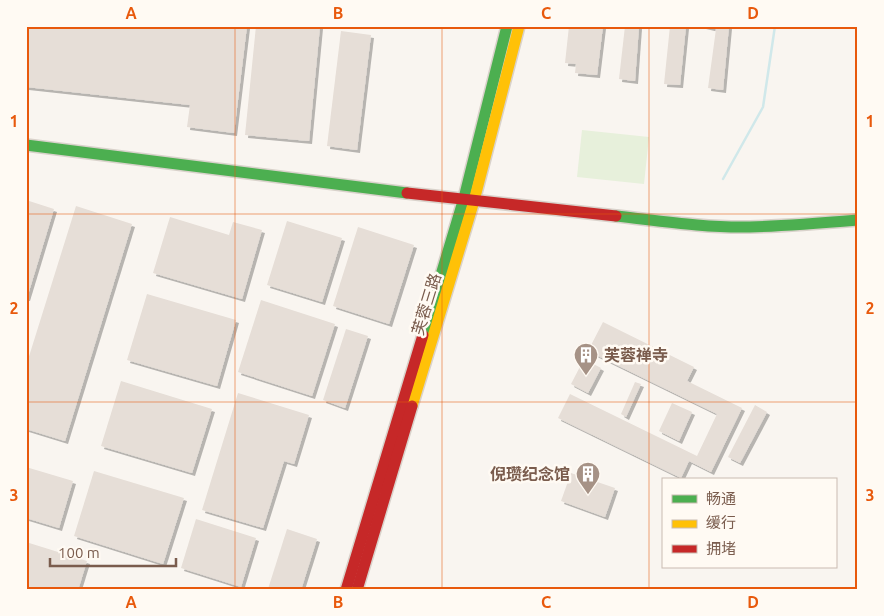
<svg xmlns="http://www.w3.org/2000/svg" width="884" height="616" font-family="Ubuntu,'Noto Sans SC',sans-serif">
<style>
.pitch{fill:#e7f0db}
.lines{fill:none;stroke-linecap:round;stroke-linejoin:round}
.stream{stroke:#d0e8ea;stroke-width:2.5}
.building{fill:#e6ded7;filter:url(#shadow)}
.fast-casing{stroke:#d9d2cb;stroke-width:14}
.slow-casing{stroke:#d9d2cb;stroke-width:14}
.jam-casing{stroke:#d9d2cb;stroke-width:14}
.fast{stroke:#4caf50;stroke-width:11}
.slow{stroke:#ffc107;stroke-width:11}
.jam{stroke:#c62828;stroke-width:11}
.grid{fill:none;stroke:#e8590c;stroke-width:1;stroke-opacity:0.55}
.labels{text-anchor:middle;stroke-width:5;stroke-linejoin:round;paint-order:stroke}
.street-label{font-size:16px;fill:#7a5c4d;stroke:#fffaf3}
.poi-label{font-size:16px;font-weight:bold;fill:#7a5c4d;stroke:#fffaf3;text-anchor:start}
.neatline{fill:none;stroke:#e8590c;stroke-width:2}
.grid-label{font-size:16px;text-anchor:middle;font-weight:bold;fill:#e8590c}
</style>
<defs>
<filter id="shadow"><feDropShadow dx="3" dy="3" stdDeviation="0" flood-color="#0004"/></filter>
</defs>
<rect width="100%" height="100%" fill="#f9f5f0"/>
<path class="pitch" d="M582,130L649,137L644,184L577,177Z"/>
<g class="lines">
<path class="stream" d="M723,179L763,107L775,26"/>
</g>
<g class="building">
<path d="M26,26H247L234,133L187,127L190,105L26,87Z"/>
<path d="M256,26H320L309,141L245,135Z"/>
<path d="M569,26H603L597,75L575,73L576,64L565,63Z"/>
<path d="M625,26H639L635,81L619,79Z"/>
<path d="M670,26H686L680,85L664,84Z"/>
<path d="M703,26H729L723,90L708,88L716,29Z"/>
<path d="M341,31L371,35L357,150L327,146Z"/>
<path d="M26,200L54,209L27,298H26Z"/>
<path d="M76,206L132,224L65,441L26,429V366Z"/>
<path d="M170,217L229,235L233,222L262,230L242,299L153,273Z"/>
<path d="M287,221L342,238L322,302L267,285Z"/>
<path d="M358,227L414,245L389,324L333,306Z"/>
<path d="M147,294L236,320L217,386L127,360Z"/>
<path d="M261,300L335,324L312,396L238,372Z"/>
<path d="M603,322L694,367L687,381L742,408L711,472L689,461L681,478L558,418L570,394L697,456L717,414L588,351Z"/>
<path d="M346,329L368,336L345,408L323,400Z"/>
<path d="M584,359L601,368L588,393L571,384Z"/>
<path d="M121,381L212,409L192,473L101,446Z"/>
<path d="M635,382L641,384L626,417L621,414Z"/>
<path d="M238,393L309,415L294,464L284,461L263,528L202,510Z"/>
<path d="M672,403L692,412L679,441L659,431Z"/>
<path d="M755,405L767,412L740,463L728,457Z"/>
<path d="M26,467L73,481L59,528L26,518Z"/>
<path d="M94,471L184,498L163,564L74,536Z"/>
<path d="M571,473L615,488L605,517L561,501Z"/>
<path d="M196,519L256,538L241,587L181,568Z"/>
<path d="M287,529L317,539L301,590H271L268,589Z"/>
<path d="M26,542L87,561L78,590H26Z"/>
</g>
<g class="lines">
<defs>
<g id="fast">
<path d="M26,145L407,193"/>
<path d="M616,216C661,221 705,228 750,227C786,226 822,223 858,220"/>
<path d="M423,335L464,198L507,26"/>
</g>
<path id="slow" d="M412,406L474,201L519,26"/>
<g id="jam">
<path d="M407,193L616,216"/>
<path d="M346,590L423,335"/>
<path d="M357,590L412,406"/>
</g>
</defs>
<use href="#fast" class="fast-casing"/>
<use href="#slow" class="slow-casing"/>
<use href="#jam" class="jam-casing"/>
<use href="#fast" class="fast"/>
<use href="#slow" class="slow"/>
<use href="#jam" class="jam"/>
</g>
<path class="grid" d="M235,26V590M442,26V590M649,26V590M26,214H858M26,402H858"/>
<defs>
<symbol id="building-pin" viewBox="-11 -11 22 30"><path d="M0 17L-7.5 6A9.5 9.5 0 1 1 7.5 6Z" fill="#a69286" stroke="#fffaf3"/><path d="M-4-6H4V6H1V3H-1V6H-4ZM-2.5-4.3h1.7v1.8h-1.7ZM.8-4.3h1.7v1.8H.8ZM-2.5-1h1.7V.8h-1.7ZM.8-1h1.7V.8H.8Z" fill="#fff"/></symbol>
</defs>
<g fill-rule="evenodd">
<use href="#building-pin" x="572" y="341" width="28" height="38"/>
<use href="#building-pin" x="574" y="460" width="28" height="38"/>
</g>
<g class="labels">
<g class="street-label">
<text transform="translate(426 304) rotate(-73)" y="6">芙蓉三路</text>
</g>
<g class="poi-label">
<text x="604" y="361">芙蓉禅寺</text>
<text x="570" y="480" text-anchor="end">倪瓒纪念馆</text>
</g>
</g>
<rect width="884" height="616" fill="none" stroke="#fffaf3" stroke-width="55"/>
<rect x="662" y="478" width="175" height="90" fill="#fffaf3" stroke="#cabbb1"/>
<rect x="672" y="495" width="25" height="8" fill="#4caf50" stroke="#cabbb1"/>
<text x="706" y="504" font-size="15" fill="#7a5c4d">畅通</text>
<rect x="672" y="520" width="25" height="8" fill="#ffc107" stroke="#cabbb1"/>
<text x="706" y="528" font-size="15" fill="#7a5c4d">缓行</text>
<rect x="672" y="545" width="25" height="8" fill="#c62828" stroke="#cabbb1"/>
<text x="706" y="554" font-size="15" fill="#7a5c4d">拥堵</text>
<path d="M50 558v8h126v-8" fill="none" stroke="#7a5c4d" stroke-width="2.5"/>
<text x="58" y="558" font-size="15" fill="#7a5c4d" stroke="#fffaf3" stroke-width="4" paint-order="stroke">100 m</text>
<rect x="28" y="28" width="828" height="560" class="neatline"/>
<g class="grid-label">
<text x="131" y="19">A</text>
<text x="338" y="19">B</text>
<text x="546" y="19">C</text>
<text x="753" y="19">D</text>
<text x="14" y="127">1</text>
<text x="870" y="127">1</text>
<text x="14" y="314">2</text>
<text x="870" y="314">2</text>
<text x="14" y="501">3</text>
<text x="870" y="501">3</text>
<text x="131" y="608">A</text>
<text x="338" y="608">B</text>
<text x="546" y="608">C</text>
<text x="753" y="608">D</text>
</g>
</svg>
